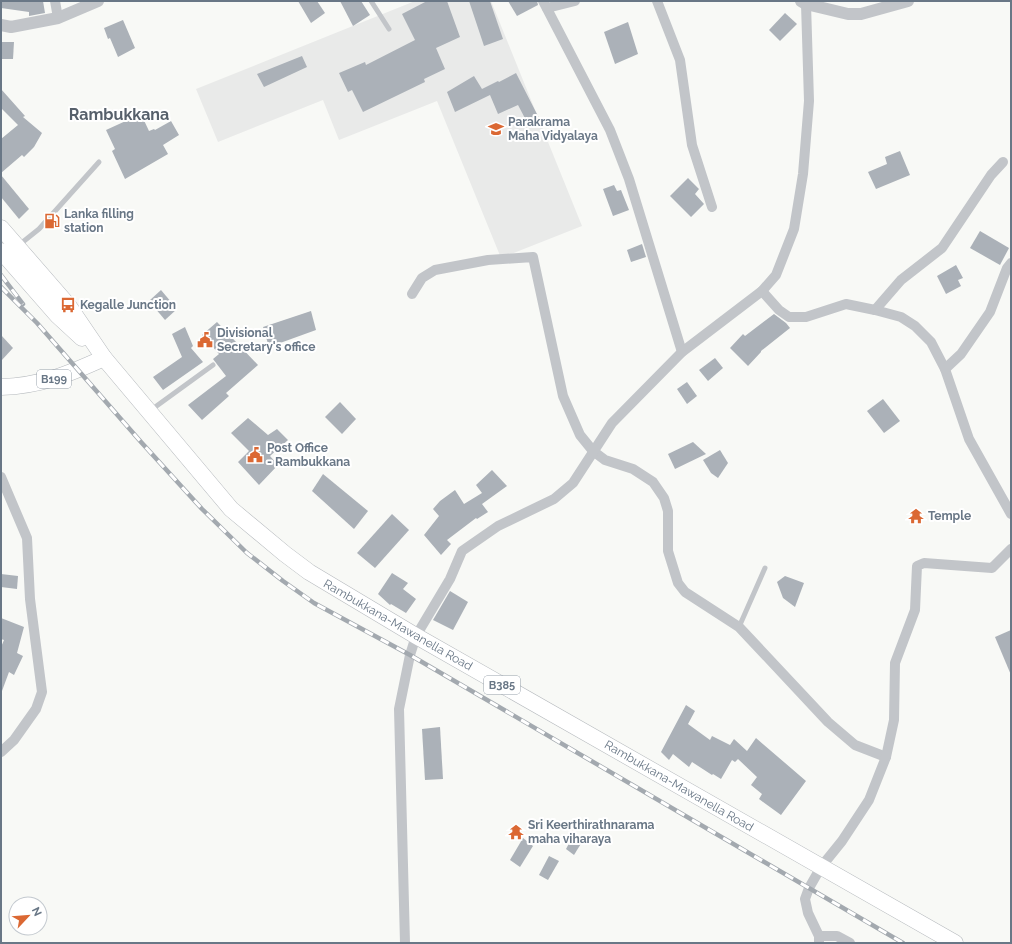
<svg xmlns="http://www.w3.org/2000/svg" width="1012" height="944" font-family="Raleway,sans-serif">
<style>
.built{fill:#e9eae9}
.building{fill:#abb1b8}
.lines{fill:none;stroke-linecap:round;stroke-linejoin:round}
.primary-casing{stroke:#b5b9bd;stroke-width:17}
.service{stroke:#c2c5c9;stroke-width:5}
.minor{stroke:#c2c5c9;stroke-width:10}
.tertiary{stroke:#c2c5c9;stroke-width:12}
.primary{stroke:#fff;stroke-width:16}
.rail-casing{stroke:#a3a9af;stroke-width:4.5}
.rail{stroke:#fff;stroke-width:3;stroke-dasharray:9;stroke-linecap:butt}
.labels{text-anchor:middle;stroke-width:4;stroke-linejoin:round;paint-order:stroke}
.shield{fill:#fff;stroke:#96a0aa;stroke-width:1}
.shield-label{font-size:11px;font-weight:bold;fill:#697786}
.poi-label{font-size:12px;font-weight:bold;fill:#697786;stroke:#fff;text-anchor:start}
.street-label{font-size:12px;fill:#697786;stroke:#fff}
.district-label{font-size:16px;font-weight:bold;fill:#57606b;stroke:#fff}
</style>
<rect width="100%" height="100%" fill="#f8f9f6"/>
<path class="built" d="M415,1H491L582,226L501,258L437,101L339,140L323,100L218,142L196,89Z"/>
<g class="building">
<path d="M1,1H43L45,13L29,16V12L1,8Z"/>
<path d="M298,1H317L325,13L311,23Z"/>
<path d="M340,1H361L370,15L353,26Z"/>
<path d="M427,1H447L460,37L436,48L445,69L424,79L425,82L363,112L352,90L348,92L339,73L365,62L366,65L415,40L402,14Z"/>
<path d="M469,1H490L503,39L484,46Z"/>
<path d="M508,1H537L538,5L517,16Z"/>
<path d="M785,13L797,24L780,41L769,30Z"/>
<path d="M123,20L135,48L118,57L110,38L108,39L104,28Z"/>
<path d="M628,22L638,54L615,64L604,32Z"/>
<path d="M1,42H14L13,59H1Z"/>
<path d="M302,56L307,67L264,87L257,74Z"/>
<path d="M516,73L539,118L528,124L518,105L498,114L490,95L455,112L447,92L474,76L482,89L498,81L499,82Z"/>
<path d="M1,89L25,116L23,117L42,133L34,147L24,157L22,155L1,173V139L18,125L1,108Z"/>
<path d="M141,114L149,131L154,129L155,130L171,121L179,135L163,145L168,154L125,179L112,151L115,149L106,130Z"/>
<path d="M900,151L910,175L876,189L868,172L887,164L885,157Z"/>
<path d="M1,175L29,209L19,219L1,197Z"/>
<path d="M688,178L699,189L695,194L704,204L691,217L670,196Z"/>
<path d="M614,185L617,191L621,190L629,210L613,216L603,189Z"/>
<path d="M980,231L1009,248L1000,265L970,248Z"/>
<path d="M642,244L646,257L631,262L627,250Z"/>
<path d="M956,265L963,278L958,280L961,286L946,294L937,276Z"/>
<path d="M161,290L177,309L165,320L149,301Z"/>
<path d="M311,311L316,330L269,347L263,327Z"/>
<path d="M774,314L786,323L790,328L761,351V352L748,366L730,348L743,334L745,336Z"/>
<path d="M217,322L258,365L226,393L229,396L202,420L188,405L226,376L213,359L219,354L202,335Z"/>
<path d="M185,327L193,346L191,348L203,362L163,390L153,377L182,357L172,334Z"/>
<path d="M1,335L13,348L1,361Z"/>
<path d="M715,358L723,368L708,381L699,370Z"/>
<path d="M687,382L697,396L687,404L677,389Z"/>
<path d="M883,399L900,421L884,433L867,411Z"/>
<path d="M340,402L356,419L342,434L325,417Z"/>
<path d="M248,418L268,435L277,429L288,440L270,456L278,465L259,485L238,462L249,451L231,433Z"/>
<path d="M693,442L706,454L675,469L668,454Z"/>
<path d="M720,450L728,463L718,478L711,473L703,460Z"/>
<path d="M492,470L507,486L482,504L488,512L477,519L476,518L447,540L451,544L441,555L424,535L439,516L433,509L440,501L455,490L464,504L482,493L476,485Z"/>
<path d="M323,474L368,511L354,529L312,491Z"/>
<path d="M392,514L409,530L375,568L357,553Z"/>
<path d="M392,573L408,583L403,589L416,599L406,613L391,604L390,605L378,594Z"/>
<path d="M1,574L18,576L17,589L1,587Z"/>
<path d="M785,576L804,583L795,607L783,598L777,582Z"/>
<path d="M450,591L468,602L453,630L433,620Z"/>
<path d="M1,618L24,627L17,653L23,656L14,675L9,672L2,691H1V647L4,640L1,639Z"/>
<path d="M1011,630V675L995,637Z"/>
<path d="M686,705L695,711L688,724L710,740L712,736L730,745L734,739L747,751L756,738L806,781L781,815L759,799L762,794L751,785L757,777L738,759L735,762L732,760L721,779L713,774L712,775L692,762L689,767L673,754L669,760L661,752Z"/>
<path d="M440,727L443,779L425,780L422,729Z"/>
<path d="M573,836L582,842L574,855L566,849Z"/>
<path d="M523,838L533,846L520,867L510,860Z"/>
<path d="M549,856L559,861L548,880L539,875Z"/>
</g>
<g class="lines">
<defs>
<g id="primary">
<path d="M1,228L68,305L104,358L231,509L285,554L309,572L416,636L955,943"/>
<path d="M1,251L57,315L82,338"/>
<path d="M1,387C40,386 69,374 104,358"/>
</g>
</defs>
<use href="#primary" class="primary-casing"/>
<g class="service">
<path d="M371,1L389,29"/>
<path d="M19,245L39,229L99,162"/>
<path d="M151,410L213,365"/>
<path d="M739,627L765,568"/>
</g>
<g class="minor">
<path d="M55,1L58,18"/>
<path d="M543,1L610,130L629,179L682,352"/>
<path d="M657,1L680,60L692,145L712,207"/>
<path d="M547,8L575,1"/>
<path d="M762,291L779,310L789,317H806L846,304L875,310L901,317L915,326L931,342L945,369L969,439L1011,514"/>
<path d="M412,294L422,278L435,270L488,260L533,257L563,396L580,435L593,451L605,460L633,469L653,482L664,498L668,511V551L678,583L685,592L739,627L828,722L855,745L886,757"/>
<path d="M875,310L901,280L942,248L991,175L1003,162"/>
<path d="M945,369L961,354L990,312L1007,268L1011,263"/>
<path d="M1,477L27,538L30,599L42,692L36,709L14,740L1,752"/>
<path d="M819,936H837L850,943"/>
<path d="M405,943L399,709L410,655L416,636L450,579L462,551L498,526L554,499L573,483L612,423L682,352L762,291L776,275L794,229L803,174L809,101L806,4"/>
<path d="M819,943V936L808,913L805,899L809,888L821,867L842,841L869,800L886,757L894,720L895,663L915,610L917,566L924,563L992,568L1011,549"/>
</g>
<g class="tertiary">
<path d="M801,1L806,4L848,14H861L908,1"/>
<path d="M1,25L11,27L58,18L98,1"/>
</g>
<use href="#primary" class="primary"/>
<defs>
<g id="rail">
<path d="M1,275L23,304"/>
<path d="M1,287L37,323L141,442L202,509L247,553L283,581L314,603L410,655L903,943"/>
</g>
</defs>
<use href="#rail" class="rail-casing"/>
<use href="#rail" class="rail"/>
</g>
<defs>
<symbol id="school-bare" viewBox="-9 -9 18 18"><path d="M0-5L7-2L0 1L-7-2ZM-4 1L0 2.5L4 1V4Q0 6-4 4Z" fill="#db6833" stroke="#fff" stroke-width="2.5" paint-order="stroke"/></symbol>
<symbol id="fuel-bare" viewBox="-9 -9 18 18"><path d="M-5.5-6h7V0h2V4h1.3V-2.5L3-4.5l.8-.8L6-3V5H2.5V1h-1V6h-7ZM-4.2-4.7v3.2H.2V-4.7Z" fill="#db6833" stroke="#fff" stroke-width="2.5" paint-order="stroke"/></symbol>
<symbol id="bus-bare" viewBox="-9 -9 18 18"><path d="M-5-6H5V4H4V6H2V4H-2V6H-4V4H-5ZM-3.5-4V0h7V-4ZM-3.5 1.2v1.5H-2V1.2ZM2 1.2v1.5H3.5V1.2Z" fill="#db6833" stroke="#fff" stroke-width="2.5" paint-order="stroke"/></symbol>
<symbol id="civic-bare" viewBox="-9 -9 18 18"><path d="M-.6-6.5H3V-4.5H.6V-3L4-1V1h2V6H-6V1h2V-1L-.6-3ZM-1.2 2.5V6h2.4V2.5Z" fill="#db6833" stroke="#fff" stroke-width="2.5" paint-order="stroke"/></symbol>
<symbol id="temple-bare" viewBox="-9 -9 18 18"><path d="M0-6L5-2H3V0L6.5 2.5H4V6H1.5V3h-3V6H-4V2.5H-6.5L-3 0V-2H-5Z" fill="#db6833" stroke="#fff" stroke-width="2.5" paint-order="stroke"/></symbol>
</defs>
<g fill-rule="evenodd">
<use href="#school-bare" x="485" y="118" width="22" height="22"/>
<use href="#fuel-bare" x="41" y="210" width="22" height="22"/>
<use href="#bus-bare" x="57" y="294" width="22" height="22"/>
<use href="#civic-bare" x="194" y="329" width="22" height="22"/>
<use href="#civic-bare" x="244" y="444" width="22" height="22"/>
<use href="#temple-bare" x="905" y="505" width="22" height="22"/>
<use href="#temple-bare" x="505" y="821" width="22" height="22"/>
</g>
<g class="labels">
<g class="shield">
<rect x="37" y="370" width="34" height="18" rx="3"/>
<rect x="484" y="676" width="36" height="18" rx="3"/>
</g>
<g class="shield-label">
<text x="54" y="383">B199</text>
<text x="502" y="689">B385</text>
</g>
<g class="poi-label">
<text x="508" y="126">Parakrama<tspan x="508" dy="14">Maha Vidyalaya</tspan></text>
<text x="64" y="218">Lanka filling<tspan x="64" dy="14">station</tspan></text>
<text x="80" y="309">Kegalle Junction</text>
<text x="217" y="337">Divisional<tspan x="217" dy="14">Secretary's office</tspan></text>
<text x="267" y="452">Post Office<tspan x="267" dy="14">- Rambukkana</tspan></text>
<text x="928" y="520">Temple</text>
<text x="528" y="829">Sri Keerthirathnarama<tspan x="528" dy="14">maha viharaya</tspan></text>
</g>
<g class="street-label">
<text transform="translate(398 625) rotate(30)" y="4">Rambukkana-Mawanella Road</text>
<text transform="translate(679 786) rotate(30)" y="4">Rambukkana-Mawanella Road</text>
</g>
<g class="district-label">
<text x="119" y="120">Rambukkana</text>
</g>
</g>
<rect width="1012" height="944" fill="none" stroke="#697786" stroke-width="4"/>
<g transform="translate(28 916) rotate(64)"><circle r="19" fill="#ffffff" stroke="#c3c9cf"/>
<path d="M0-3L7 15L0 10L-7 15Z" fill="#db6833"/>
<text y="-6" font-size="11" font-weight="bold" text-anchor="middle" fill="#697786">N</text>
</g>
</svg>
